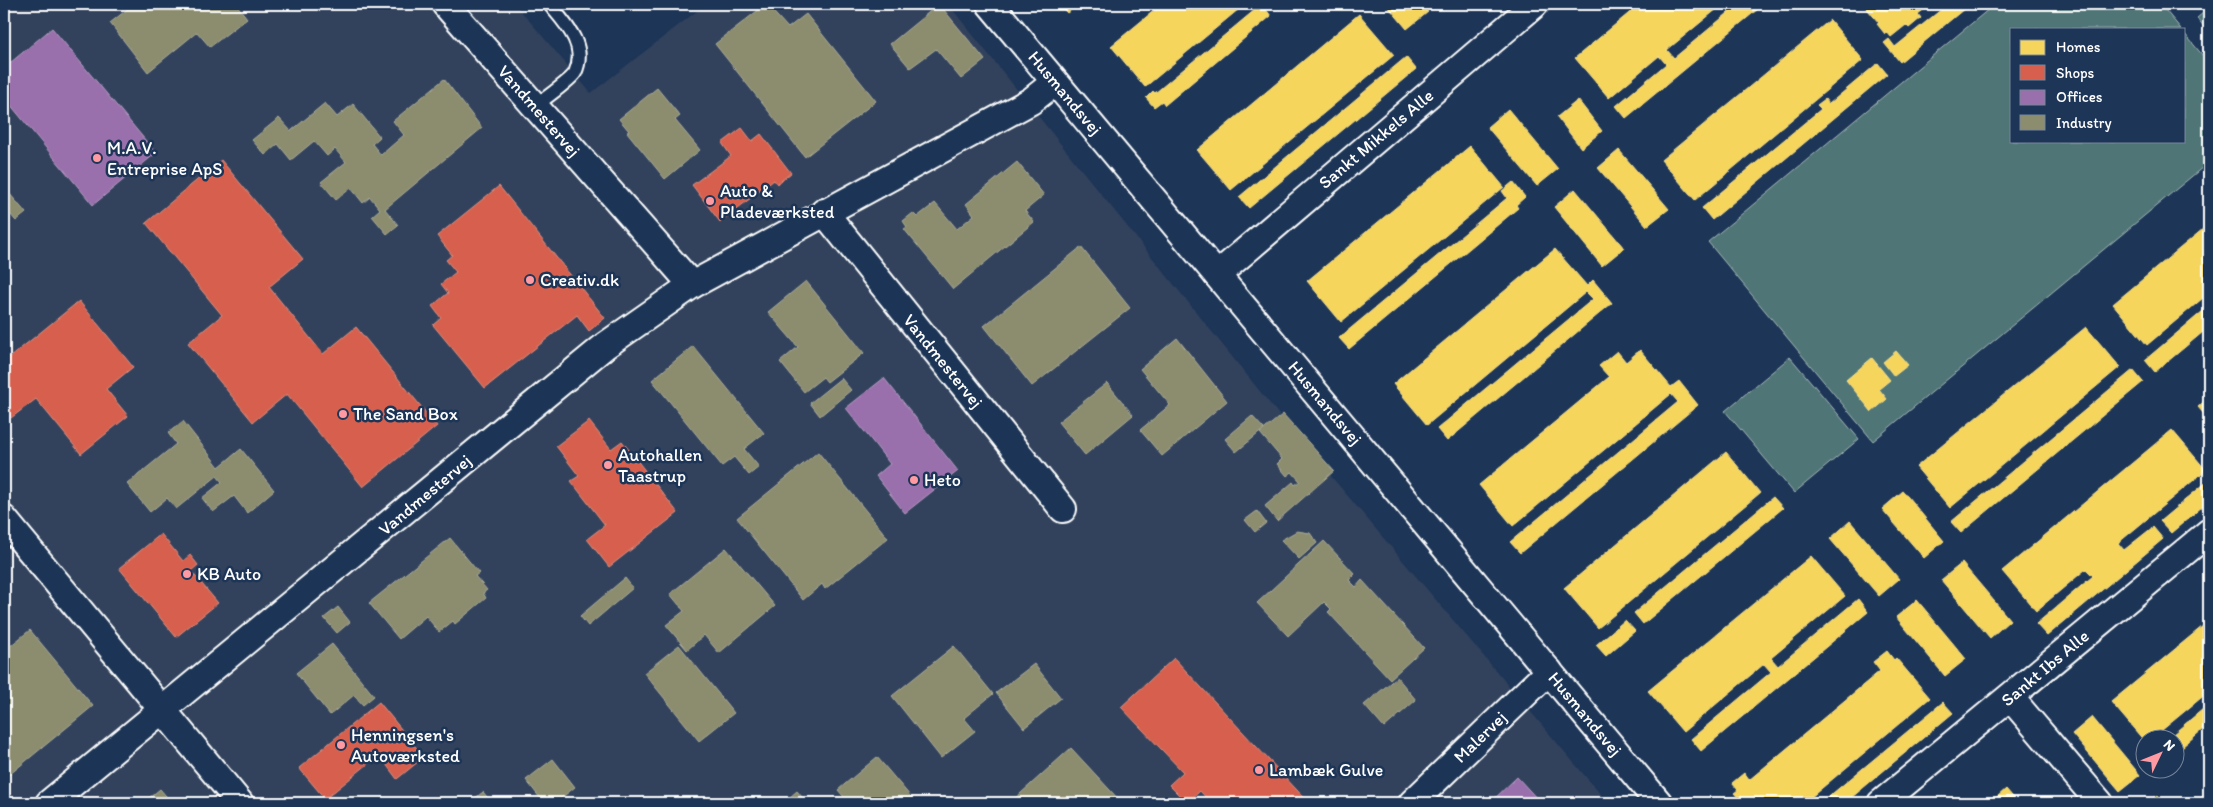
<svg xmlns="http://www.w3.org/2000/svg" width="2213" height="807" font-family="Itim,sans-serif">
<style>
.built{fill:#30425c}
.green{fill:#4f7476;stroke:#a7baba}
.homes{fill:#f6d55c;stroke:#f9e28d}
.shops{fill:#d6604d;stroke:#e29082}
.offices{fill:#9970ab;stroke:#b89bc4}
.industry{fill:#8c8c6e;stroke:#aeae9a}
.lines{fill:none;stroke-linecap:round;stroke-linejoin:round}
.lane-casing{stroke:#fff;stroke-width:16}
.street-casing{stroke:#fff;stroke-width:30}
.lane{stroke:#1d3557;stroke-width:12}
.street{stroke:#1d3557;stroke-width:26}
.poi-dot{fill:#ff9aa2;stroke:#1d3557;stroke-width:2}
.labels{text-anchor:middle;stroke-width:5;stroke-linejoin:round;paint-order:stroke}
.street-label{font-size:18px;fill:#fff;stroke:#1d3557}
.poi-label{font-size:18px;fill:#fff;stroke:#1d3557;text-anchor:start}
</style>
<rect width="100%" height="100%" fill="#1d3557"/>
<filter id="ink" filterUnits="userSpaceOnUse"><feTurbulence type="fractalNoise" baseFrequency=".02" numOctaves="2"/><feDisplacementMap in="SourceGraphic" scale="10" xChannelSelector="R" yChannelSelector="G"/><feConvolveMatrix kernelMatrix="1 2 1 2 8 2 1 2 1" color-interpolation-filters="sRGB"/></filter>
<g filter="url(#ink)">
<path class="built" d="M4,4H515L591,93L706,4H948L1275,410L1608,803H4Z"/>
<g class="green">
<path d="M1995,4H2160L2181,29H2012V141H2184V33L2209,63V162L1873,441L1708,242Z"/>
<path d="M2209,8V33L2197,18Z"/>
<path d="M1790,357L1859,439L1794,493L1725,411Z"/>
</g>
<g class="homes">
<path d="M1059,4H1079L1067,13Z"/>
<path d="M1162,4H1245L1145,87L1111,46Z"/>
<path d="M1262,4L1271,16L1165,105L1162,101L1154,107L1146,98L1153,91L1155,93Z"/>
<path d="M1386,4H1421L1428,12L1407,29Z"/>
<path d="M1640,4H1723L1667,50L1674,58L1739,4H1764L1626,118L1616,106L1666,64L1659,56L1609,98L1575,58Z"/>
<path d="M1863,4H1931L1918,14L1921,18L1909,28L1906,25L1891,37L1887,32L1885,34L1877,24L1879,23Z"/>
<path d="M1948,4H1970L1900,62L1884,43L1889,39L1895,47Z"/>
<path d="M1359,14L1394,55L1231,190L1197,150Z"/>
<path d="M1830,20L1863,60L1695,200L1661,160Z"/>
<path d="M1406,57L1416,69L1249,208L1239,197Z"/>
<path d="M1878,63L1887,74L1712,220L1702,208L1821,109L1817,105L1825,99L1829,104Z"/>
<path d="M1578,100L1602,131L1581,148L1557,117Z"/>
<path d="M1508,109L1558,169L1537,186L1487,127Z"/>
<path d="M1470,146L1504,187L1341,322L1307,281Z"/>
<path d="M1619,150L1669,209L1647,226L1598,168Z"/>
<path d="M1513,182L1525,197L1516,205L1518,208L1349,349L1339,338L1507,198L1502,191Z"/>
<path d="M1575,189L1624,248L1602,266L1554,207Z"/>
<path d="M2209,224V293L2147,345L2113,304Z"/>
<path d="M1555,249L1587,286L1593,280L1612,303L1447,441L1437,429L1593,299L1586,292L1427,425L1393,384Z"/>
<path d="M2209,306V327L2155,372L2145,360Z"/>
<path d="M2086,327L2120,367L1950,508L1916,467Z"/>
<path d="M1640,350L1671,387L1679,381L1698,405L1520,553L1510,542L1678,402L1671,394L1513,526L1479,485L1609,377L1599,366L1617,351L1626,362Z"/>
<path d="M1896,351L1908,365L1894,376L1883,362Z"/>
<path d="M1872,358L1890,380L1879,389L1887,399L1872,412L1846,380Z"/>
<path d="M2133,370L2143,382L1961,533L1951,522Z"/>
<path d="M2209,397V420L2198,407Z"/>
<path d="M2172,430L2206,470L2118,543L2124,550L2153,527L2163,539L2047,636L2036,624L2093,576L2086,569L2036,611L2002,571Z"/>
<path d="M1726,452L1760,493L1598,628L1564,588Z"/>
<path d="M2209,480V501L2171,533L2160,521Z"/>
<path d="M1903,491L1944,541L1924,558L1882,509Z"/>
<path d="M1773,497L1783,508L1643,624L1634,613Z"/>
<path d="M1850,521L1899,579L1879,596L1830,539Z"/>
<path d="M1811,556L1845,596L1771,658L1778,666L1858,599L1868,612L1701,751L1691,739L1771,672L1764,664L1683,732L1648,691Z"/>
<path d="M1962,563L2010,620L1990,638L1941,580Z"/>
<path d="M1917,600L1966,659L1945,676L1896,617Z"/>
<path d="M1625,620L1635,631L1606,656L1596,645Z"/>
<path d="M2209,621V696L2207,693L2150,740H2146V743L2111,702Z"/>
<path d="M1887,651L1894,660L1896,658L1930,698L1804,803H1743L1734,793L1738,790L1732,783L1744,773L1749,780L1880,671L1873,662Z"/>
<path d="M1943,702L1953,713L1845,803H1821Z"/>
<path d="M2209,704V724L2176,752V740H2166Z"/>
<path d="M2092,717L2140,775L2120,791L2072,734Z"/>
<path d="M2006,789L2018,803H1990Z"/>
<path d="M2158,795L2164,803H2148Z"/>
<path d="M2209,795V803H2199Z"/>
</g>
<g class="shops">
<path d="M742,128L752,141L761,134L791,173L777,184L774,180L720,222L692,185L731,156L722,143Z"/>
<path d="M221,160L303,259L269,287L323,354L356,327L437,426L363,487L287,394L253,422L188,343L222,315L146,223Z"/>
<path d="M499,186L605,318L589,331L577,315L485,388L433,325L441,318L432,306L448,293L441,284L456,272L446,260L452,255L437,236Z"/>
<path d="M79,301L133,367L106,389L128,416L81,454L36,399L11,418L4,409V362Z"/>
<path d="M589,421L611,449L622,441L678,513L609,567L587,539L605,525L571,481L579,476L556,446Z"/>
<path d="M161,534L183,561L190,555L198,565L191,571L218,603L176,637L119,568Z"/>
<path d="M1174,658L1309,803H1211L1200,791L1187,803L1169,785L1183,772L1121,707Z"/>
<path d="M379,702L424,757L397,779L379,755L325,799L299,768Z"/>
</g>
<g class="offices">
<path d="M52,28L156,153L93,205L4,97V68Z"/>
<path d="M884,378L958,471L905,513L876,476L890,464L846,408Z"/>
<path d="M1517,777L1541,803H1490Z"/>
</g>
<g class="industry">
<path d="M134,4H236L247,18L210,47L197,32L148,72L110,23Z"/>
<path d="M766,4L788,28L806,14L876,101L805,157L715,44Z"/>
<path d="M939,4L985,60L961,79L936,49L910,68L890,44Z"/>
<path d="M444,79L482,128L385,209L398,225L387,234L372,216L380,209L370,197L363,203L351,188L336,200L321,182L346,162L335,149L327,156L314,141L291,160L278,144L265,155L252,140L279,118L291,131L325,103L337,117L353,104L380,137L372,144L381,155L404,135L393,121Z"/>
<path d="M657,88L680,116L675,120L700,150L665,179L627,132L629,131L619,119Z"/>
<path d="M4,140L9,147L4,151Z"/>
<path d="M1017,162L1044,195L1025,211L1034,222L953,289L904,229L907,227L903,221L913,213L917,217L935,203L957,229L974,215L966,204Z"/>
<path d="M9,193L26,213L16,221L4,207V197Z"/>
<path d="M1081,247L1130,308L1032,386L984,326Z"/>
<path d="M806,281L864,353L827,382L823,377L804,392L780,362L798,347L768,312Z"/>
<path d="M1177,338L1227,401L1162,456L1140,430L1170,405L1140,369Z"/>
<path d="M693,346L764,433L744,449L759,467L749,475L734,457L722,466L652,380Z"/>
<path d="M841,378L851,390L820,416L810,403Z"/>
<path d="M1107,383L1133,415L1085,455L1058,422Z"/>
<path d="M1283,414L1334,471L1277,521L1265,506L1293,482L1295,485L1300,481L1292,472L1287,476L1277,464L1282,459L1260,433Z"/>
<path d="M1252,416L1264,429L1236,452L1225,439Z"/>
<path d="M183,421L219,467L241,449L274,490L247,513L234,496L213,512L202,498L222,482L217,476L176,509L167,498L150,512L127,484L176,444L168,433Z"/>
<path d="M818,452L888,538L825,589L822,584L803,600L737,518Z"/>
<path d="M1257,511L1266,523L1255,532L1245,520Z"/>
<path d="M1297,531L1310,533L1317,543L1299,559L1281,540Z"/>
<path d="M450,538L479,573L475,576L487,590L483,593L486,598L455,624L453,621L439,632L426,616L399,639L369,603Z"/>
<path d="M1324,541L1355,574L1349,580L1356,587L1362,580L1424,648L1390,679L1328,612L1331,609L1324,602L1288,636L1257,603Z"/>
<path d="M726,548L775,606L719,653L704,635L687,650L666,625L684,611L670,594Z"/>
<path d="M625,578L633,588L588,626L580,616Z"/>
<path d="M338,607L350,622L337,633L324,618Z"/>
<path d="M30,630L93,706L4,779V651Z"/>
<path d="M332,644L374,696L363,705L354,695L330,715L296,673Z"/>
<path d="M679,645L734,713L699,741L644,673Z"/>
<path d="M954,646L993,694L964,718L975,731L941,758L892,696Z"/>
<path d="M1034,664L1061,698L1024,728L996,693Z"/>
<path d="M1397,677L1416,700L1384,728L1364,705Z"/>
<path d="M1071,748L1122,803H1010Z"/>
<path d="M877,757L916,803H849L838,790Z"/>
<path d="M553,759L575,787L555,803H544L526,780Z"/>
<path d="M160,789L172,803H143Z"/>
<path d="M797,791L807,803H783Z"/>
<path d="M483,792L492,803H469Z"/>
</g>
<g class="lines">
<defs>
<path id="lane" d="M535,106C543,100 571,80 575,73C588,46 565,23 549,4"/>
<g id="street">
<path d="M445,4L692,285"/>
<path d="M990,4L1659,803"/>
<path d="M824,212L1063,509"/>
<path d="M1217,275L1535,4"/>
<path d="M4,519L240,803"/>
<path d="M2010,697L2100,803"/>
<path d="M49,803L606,345L692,285L1031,101L1055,82"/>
<path d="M1412,803L1549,671"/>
<path d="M1881,803L2209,532"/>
</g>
</defs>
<use href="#lane" class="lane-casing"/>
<use href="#street" class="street-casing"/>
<use href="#lane" class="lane"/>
<use href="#street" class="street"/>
</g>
</g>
<g class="poi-dot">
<circle cx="97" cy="158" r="5"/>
<circle cx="710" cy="201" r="5"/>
<circle cx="530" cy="280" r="5"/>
<circle cx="343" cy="414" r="5"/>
<circle cx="608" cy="465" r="5"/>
<circle cx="914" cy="480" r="5"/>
<circle cx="187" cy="574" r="5"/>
<circle cx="341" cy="745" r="5"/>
<circle cx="1259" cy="770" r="5"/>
</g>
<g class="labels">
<g class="street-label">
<text transform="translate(1065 93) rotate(50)" y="6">Husmandsvej</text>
<text transform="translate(539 111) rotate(49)" y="6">Vandmestervej</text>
<text transform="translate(1376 139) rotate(-40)" y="6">Sankt Mikkels Alle</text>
<text transform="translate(943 361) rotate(51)" y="6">Vandmestervej</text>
<text transform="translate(1325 403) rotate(50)" y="6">Husmandsvej</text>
<text transform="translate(425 495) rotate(-40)" y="6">Vandmestervej</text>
<text transform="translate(2045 668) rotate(-40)" y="6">Sankt Ibs Alle</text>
<text transform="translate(1585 714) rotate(50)" y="6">Husmandsvej</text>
<text transform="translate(1480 737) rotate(-44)" y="6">Malervej</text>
</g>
<g class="poi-label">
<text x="107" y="154">M.A.V.<tspan x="107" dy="21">Entreprise ApS</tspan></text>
<text x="720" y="197">Auto &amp;<tspan x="720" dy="21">Pladeværksted</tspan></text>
<text x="540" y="286">Creativ.dk</text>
<text x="353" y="420">The Sand Box</text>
<text x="618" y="461">Autohallen<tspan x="618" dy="21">Taastrup</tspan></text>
<text x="924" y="486">Heto</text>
<text x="197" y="580">KB Auto</text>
<text x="351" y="741">Henningsen's<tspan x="351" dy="21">Autoværksted</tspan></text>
<text x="1269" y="776">Lambæk Gulve</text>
</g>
</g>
<rect width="2213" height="807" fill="none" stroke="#1d3557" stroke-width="20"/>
<rect x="10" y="10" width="2193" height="787" fill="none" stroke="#fff" stroke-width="2" filter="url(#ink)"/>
<rect x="2010" y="28" width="175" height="115" fill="#1d3557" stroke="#77869a"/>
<rect x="2020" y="40" width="25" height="15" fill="#f6d55c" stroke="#77869a"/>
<text x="2056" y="52" font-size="15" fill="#ffffff">Homes</text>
<rect x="2020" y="65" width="25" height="15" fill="#d6604d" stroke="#77869a"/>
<text x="2056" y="78" font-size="15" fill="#ffffff">Shops</text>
<rect x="2020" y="90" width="25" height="15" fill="#9970ab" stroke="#77869a"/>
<text x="2056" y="102" font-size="15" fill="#ffffff">Offices</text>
<rect x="2020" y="115" width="25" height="15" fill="#8c8c6e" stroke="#77869a"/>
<text x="2056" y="128" font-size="15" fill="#ffffff">Industry</text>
<g transform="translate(2160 754) rotate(47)"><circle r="24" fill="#1d3557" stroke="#77869a"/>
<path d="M0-4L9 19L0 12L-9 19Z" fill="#ff9aa2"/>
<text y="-8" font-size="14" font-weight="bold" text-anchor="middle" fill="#ffffff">N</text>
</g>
</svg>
